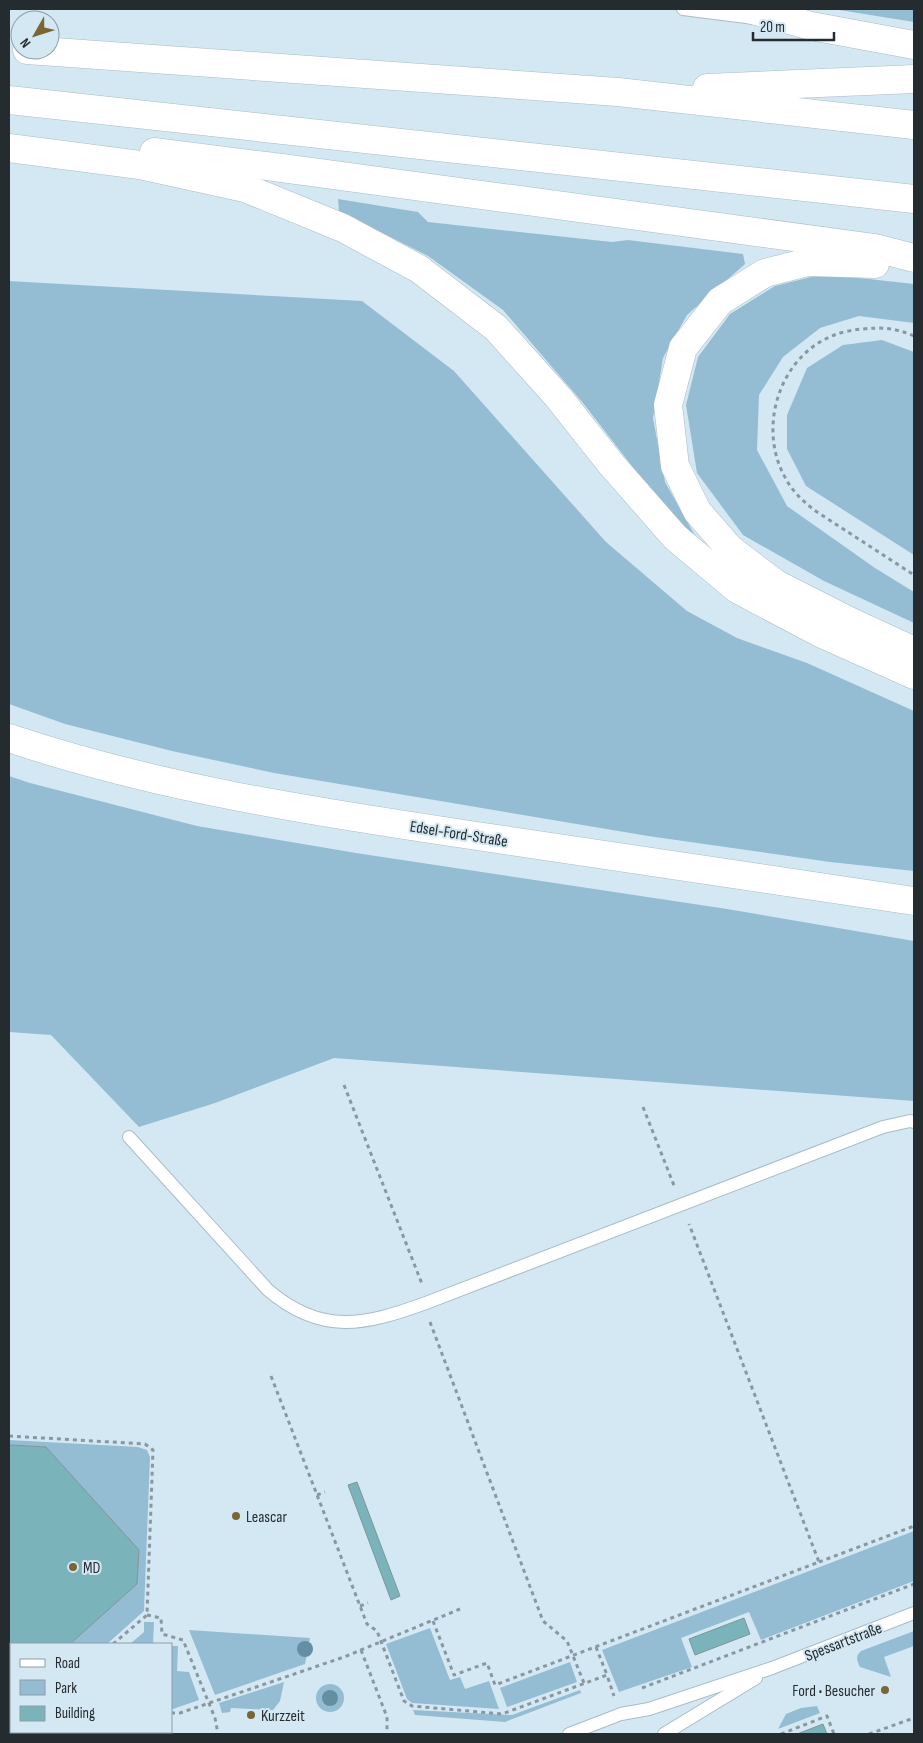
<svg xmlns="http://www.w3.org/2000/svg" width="923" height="1743" font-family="'Sofia Sans Condensed',sans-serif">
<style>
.green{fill:#94bdd4}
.building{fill:#7ab3ba;stroke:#7f9598}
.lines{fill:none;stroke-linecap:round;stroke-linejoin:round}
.lane-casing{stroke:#a9bbc6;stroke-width:14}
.secondary-casing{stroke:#a9bbc6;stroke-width:29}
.highway-casing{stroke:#a9bbc6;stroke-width:29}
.path{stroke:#8998a0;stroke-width:3;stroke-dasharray:4 4;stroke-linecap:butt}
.lane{stroke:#fff;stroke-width:12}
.secondary{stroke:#fff;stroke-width:28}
.highway{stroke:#fff;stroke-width:28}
.tree{fill:#648ea1}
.poi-dot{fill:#786634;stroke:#d4e8f3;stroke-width:2}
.labels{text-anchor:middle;stroke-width:4;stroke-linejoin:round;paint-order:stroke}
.street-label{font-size:16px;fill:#252c30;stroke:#d4e8f3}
.poi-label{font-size:16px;fill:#252c30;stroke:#d4e8f3;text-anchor:start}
</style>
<rect width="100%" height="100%" fill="#d4e8f3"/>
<g class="green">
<path d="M833,9H914V22Z"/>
<path d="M338,199L418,212L428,222L612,242L628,240L743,254L745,264L687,315L663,358L653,418L665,482L697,539L663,506L583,403L503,310L428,256L339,211Z"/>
<path d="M823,274L914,284V323L859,316L820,328L783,357L759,395L757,450L787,506L875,568L914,592V623L824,581L743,535L697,473L686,405L698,357L730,314L775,286Z"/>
<path d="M9,281L362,301L454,371L606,542L687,611L737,638L807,663L914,711V871L830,862L648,836L274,773L172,751L65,724L9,704Z"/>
<path d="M882,340L914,352V555L806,486L787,449V415L807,368L843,345Z"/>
<path d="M9,776L30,783L197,826L356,853L727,909L914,941V1101L334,1058L215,1103L139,1127L51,1035L9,1032Z"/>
<path d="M9,1440L138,1447L147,1450L150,1457L144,1611L107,1644H70L137,1584L139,1550L46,1447L11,1445L9,1447Z"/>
<path d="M914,1531V1581L761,1640L749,1612L681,1638L692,1667L619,1692L602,1650Z"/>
<path d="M144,1622H154L153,1644H130L144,1632Z"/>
<path d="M430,1628L450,1680L460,1677L465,1689L489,1681L499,1709L412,1703L407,1699L386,1644Z"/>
<path d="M189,1630L310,1638L305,1664L215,1695Z"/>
<path d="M914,1631V1646L884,1657L891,1677L860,1667C857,1661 855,1656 861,1651Z"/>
<path d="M171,1646H178L177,1671L189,1672L199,1700L173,1709H171Z"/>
<path d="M570,1662L577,1682L507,1707L500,1688Z"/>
<path d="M284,1682L280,1701L273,1710L231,1708L230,1712L222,1713L219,1703Z"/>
<circle cx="330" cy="1698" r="14"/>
<path d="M580,1690L581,1693L505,1722L415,1715L413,1710L512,1715Z"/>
<path d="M817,1706L820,1713L778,1729L786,1714L801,1708Z"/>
</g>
<g class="building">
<path d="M11,1445L46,1447L139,1550L137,1584L70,1644H11V1676H9V1447Z"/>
<path d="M357,1482L400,1596L391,1600L348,1485Z"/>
<path d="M744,1618L750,1634L695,1655L689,1639Z"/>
<path d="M823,1724L827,1734H797Z"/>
</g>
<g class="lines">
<defs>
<g id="lane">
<path d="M683,9L754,18"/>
<path d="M129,1137L268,1290C322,1336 365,1325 426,1303L883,1127L910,1121L914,1122"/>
<path d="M9,1732L64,1734"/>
<path d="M569,1734L621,1714L649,1709L772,1668L914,1613"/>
<path d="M664,1734L756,1678"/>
</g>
<path id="secondary" d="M9,738C158,788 315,812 470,835C618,857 766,879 914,901"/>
<g id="highway">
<path d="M749,9L811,26L914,45"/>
<path d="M27,50L618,92L914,125"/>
<path d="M707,88L914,79"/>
<path d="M9,100L914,199"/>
<path d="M9,148L140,165L245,188L343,228L419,269L496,328L558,397L611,464L675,537L737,589L820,633L914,675"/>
<path d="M154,152L282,168L875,248L914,258"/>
<path d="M875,264L808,262L765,273L720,301L683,348L668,405L675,466L697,511L730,549L776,584L851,622L914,651"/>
</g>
</defs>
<use href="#lane" class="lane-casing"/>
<use href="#secondary" class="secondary-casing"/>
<use href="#highway" class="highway-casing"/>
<g class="path">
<path d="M914,336C896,328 882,327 862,329C852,330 841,332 832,336C778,358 757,430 786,479C793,492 803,501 814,510L914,575"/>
<path d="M344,1085L422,1284"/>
<path d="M643,1107L675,1188"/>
<path d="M430,1322L543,1621L567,1641L584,1683"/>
<path d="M271,1376L367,1624L377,1631L404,1701L412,1706L502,1714L607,1675L614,1696"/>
<path d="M9,1436L145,1444L153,1450L147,1615L113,1644"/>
<path d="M317,1495L325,1492"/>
<path d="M819,1562L914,1526"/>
<path d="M360,1606L368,1603"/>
<path d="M147,1615L161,1618L162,1634L183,1640L215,1718L218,1734"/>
<path d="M433,1621L454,1675L487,1663L495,1685L819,1562L689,1224"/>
<path d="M596,1647L607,1675"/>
<path d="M361,1650L387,1717V1734"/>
<path d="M642,1688L914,1584"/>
<path d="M9,1697H11"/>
<path d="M171,1713H180L344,1657L460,1609"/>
<path d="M781,1734L827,1716L834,1734"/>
<path d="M869,1734L914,1718"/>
</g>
<use href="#lane" class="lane"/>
<use href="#secondary" class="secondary"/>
<use href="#highway" class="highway"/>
</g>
<g class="tree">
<circle cx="305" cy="1649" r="8"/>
<circle cx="330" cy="1698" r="8"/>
</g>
<g class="poi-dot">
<circle cx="236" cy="1516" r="5"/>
<circle cx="73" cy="1567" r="5"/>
<circle cx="885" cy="1690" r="5"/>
<circle cx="251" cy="1715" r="5"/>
</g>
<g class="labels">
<g class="street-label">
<text transform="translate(459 833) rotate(9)" y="6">Edsel-Ford-Straße</text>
<text transform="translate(843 1641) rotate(-21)" y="6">Spessartstraße</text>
</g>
<g class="poi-label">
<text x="246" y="1522">Leascar</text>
<text x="83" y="1573">MD</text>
<text x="875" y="1696" text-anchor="end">Ford • Besucher</text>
<text x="261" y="1721">Kurzzeit</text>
</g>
</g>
<rect width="923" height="1743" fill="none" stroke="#252c30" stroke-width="20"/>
<rect x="10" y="1643" width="162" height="90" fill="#d4e8f3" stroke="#8e9da5"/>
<rect x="20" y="1659" width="25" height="8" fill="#ffffff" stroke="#8e9da5"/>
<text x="55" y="1668" font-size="15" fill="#252c30">Road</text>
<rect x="20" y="1680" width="25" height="15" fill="#94bdd4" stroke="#8e9da5"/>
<text x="55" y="1693" font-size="15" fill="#252c30">Park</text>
<rect x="20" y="1706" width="25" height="15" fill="#7ab3ba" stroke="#8e9da5"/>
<text x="55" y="1718" font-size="15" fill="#252c30">Building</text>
<g transform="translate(35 35) rotate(231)"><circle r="24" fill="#d4e8f3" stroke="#8e9da5"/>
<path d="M0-4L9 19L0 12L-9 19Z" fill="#786634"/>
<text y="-8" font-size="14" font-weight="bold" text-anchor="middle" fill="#252c30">N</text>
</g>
<path d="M753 32v8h81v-8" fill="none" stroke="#252c30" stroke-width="2.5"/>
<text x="760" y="32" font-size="15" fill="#252c30" stroke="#d4e8f3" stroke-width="4" paint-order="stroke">20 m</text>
</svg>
